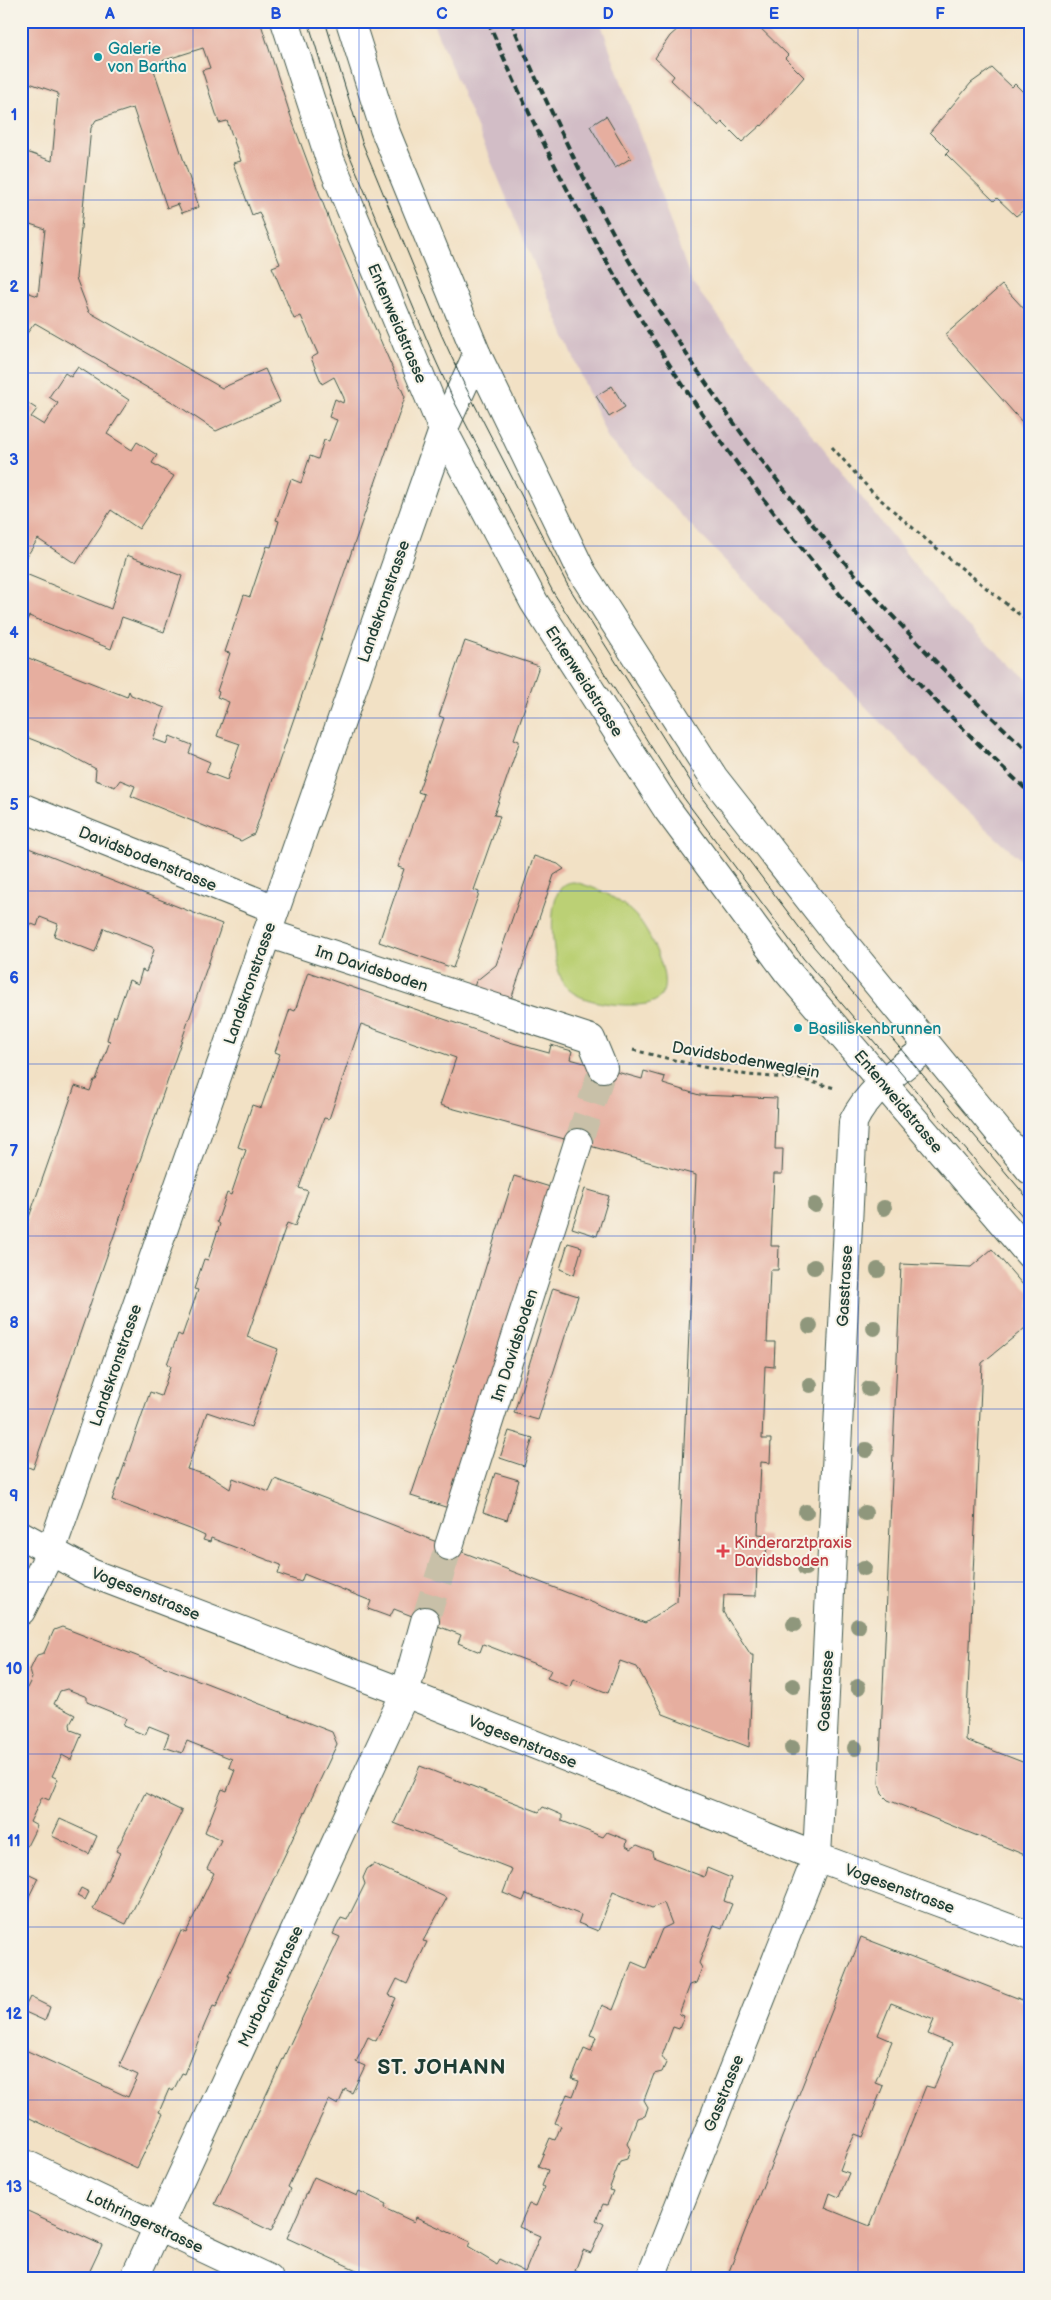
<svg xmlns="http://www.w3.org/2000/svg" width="1051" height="2300" font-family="'Balsamiq Sans',sans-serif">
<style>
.industrial{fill:#d2bdc6}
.green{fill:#bbd074;stroke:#6d8654}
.building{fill:#e6ae9f;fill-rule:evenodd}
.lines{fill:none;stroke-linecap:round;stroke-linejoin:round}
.minor-tunnel{stroke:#c8c0a8;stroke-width:28;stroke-dasharray:28 14;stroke-linecap:butt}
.minor-casing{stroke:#3f564a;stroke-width:30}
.path{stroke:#3f564a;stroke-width:3;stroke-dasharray:4 4;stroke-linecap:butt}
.minor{stroke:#fff;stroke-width:28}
.tram{stroke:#1f3d34;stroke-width:1}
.rail{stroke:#1f3d34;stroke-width:4;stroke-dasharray:8 4;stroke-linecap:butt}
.tree{fill:#8f977c}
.grid{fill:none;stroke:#1d4ed8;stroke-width:1;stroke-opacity:0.55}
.culture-dot{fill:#0f9aa8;stroke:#f7f3e8;stroke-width:2}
.health-dot{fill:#e0444e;stroke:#f7f3e8;stroke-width:2}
.labels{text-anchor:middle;stroke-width:4;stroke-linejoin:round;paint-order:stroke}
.culture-label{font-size:16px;fill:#0d838f;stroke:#f7f3e8;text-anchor:start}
.street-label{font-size:16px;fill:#1f3d34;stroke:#f7f3e8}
.health-label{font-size:16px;fill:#be3a42;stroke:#f7f3e8;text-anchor:start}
.district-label{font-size:21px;font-weight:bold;letter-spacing:1px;fill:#1f3d34;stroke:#f7f3e8}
.neatline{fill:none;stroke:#1d4ed8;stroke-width:2}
.grid-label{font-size:16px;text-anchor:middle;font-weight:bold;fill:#1d4ed8}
</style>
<rect width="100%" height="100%" fill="#f7f3e8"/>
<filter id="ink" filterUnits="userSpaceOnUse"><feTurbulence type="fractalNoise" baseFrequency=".02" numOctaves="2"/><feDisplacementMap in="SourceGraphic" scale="10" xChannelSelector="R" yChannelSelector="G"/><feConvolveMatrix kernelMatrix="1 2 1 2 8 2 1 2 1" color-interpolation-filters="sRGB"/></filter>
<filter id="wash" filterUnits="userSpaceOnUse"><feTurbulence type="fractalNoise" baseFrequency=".0096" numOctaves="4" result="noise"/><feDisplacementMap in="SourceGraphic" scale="20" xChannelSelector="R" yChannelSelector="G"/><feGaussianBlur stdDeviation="1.12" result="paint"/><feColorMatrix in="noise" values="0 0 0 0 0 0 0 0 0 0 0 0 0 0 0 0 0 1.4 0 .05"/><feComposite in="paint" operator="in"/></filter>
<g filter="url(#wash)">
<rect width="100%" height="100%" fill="#f2e1c5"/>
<path class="industrial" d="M432,21H600L692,283L949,608L1030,682V868L967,812L608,439Z"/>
<path class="green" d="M574,882C596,887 617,897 634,914C647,927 674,978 661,996C654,1006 636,1005 625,1005C607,1004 583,1002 568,989C552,975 546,903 561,888C564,884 569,882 574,882Z"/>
<g id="blocks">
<g class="building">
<path d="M21,21H260L292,120L334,233L405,397L254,834L241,841L131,796L135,786L120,780L115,787L95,780L96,769L64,752L21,735V655L127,697L129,691L131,695L165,708L153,739L167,744L170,736L192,745L189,753L210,762L206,772L227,780L240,744L217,736L229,702L217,697L219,692L217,691L230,653L225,652L244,595L250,597L267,546L271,547L279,521L276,520L291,479L301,483L310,456L318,459L324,440L329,441L337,420L329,417L335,399L343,403L344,398L334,377L322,384L311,358L318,354L301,316L294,319L272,267L280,264L259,212L252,215L233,163L241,161L227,121L219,123L202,70L210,68L203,48L152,64L199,207L182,213L178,204L167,208L133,108L96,120L91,128L76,278L89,312L222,388L265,369L280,402L216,431L174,403L35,323L21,341V290L38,296L45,229L21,221V150L52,161L58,93L21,80Z"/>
<path d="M687,21H753L788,55L785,58L804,77L762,126L761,125L742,142L722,122L719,126L671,80L674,76L655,58L670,36Z"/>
<path d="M992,68L1012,87L1015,84L1030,99V205L1016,216L997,198L994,201L946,154L949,151L930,132L971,83Z"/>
<path d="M606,116L631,158L615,168L590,126Z"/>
<path d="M1002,285L1026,311L1030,308V431L945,335Z"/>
<path d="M78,367L129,400L107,434L132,450L137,442L157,455L152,463L174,476L139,529L111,510L76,564L38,539L25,559L21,556V399L37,409L31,417L44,425L58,403L49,397L65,373L71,377Z"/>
<path d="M612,386L625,407L609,417L596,396Z"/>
<path d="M127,555L182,576L164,632L122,617L111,649L29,616L21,632V572L111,609Z"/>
<path d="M465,641L539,666L514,739L519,741V743L494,815L500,816L474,890L479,892V893L453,968L379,942L404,869L398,867L424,794L418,792L444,718L439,716Z"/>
<path d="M21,845L222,924L33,1469L21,1464V1240L75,1086L90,1091L94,1080H96L110,1041L107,1040L110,1029L114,1016L116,1017L129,980L138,984L142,970L146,972L154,950L152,947L104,928L95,952L54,936L58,924L40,917L37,926L21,920Z"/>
<path d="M534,856L558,864L564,869L554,875L509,1005L472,993L476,981L496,965Z"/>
<path d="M308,972L513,1043L549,1053L551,1045L572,1051L570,1059L642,1079L644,1071L665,1077L663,1084L699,1095L777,1098L775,1149H783L782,1174H774L771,1246H779L778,1270H770L767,1342H775L774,1367L765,1366L762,1439H771L770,1463L761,1462L758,1534L767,1535L766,1559L757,1558L756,1596L724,1595L723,1612L751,1655H753L749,1747L663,1714L637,1667L620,1661L608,1693L573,1679L570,1687L547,1678L551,1670L483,1644L480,1652L458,1643L461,1635L394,1609L390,1617L368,1609L371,1601L304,1574L301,1582L278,1574L281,1565L211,1538L210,1542L203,1540L205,1536L190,1529L112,1500L150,1392L161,1396L171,1366L167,1364L178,1334L182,1336L198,1290L194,1289L204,1259L208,1260L220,1224L217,1222L227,1193L231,1195L246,1150L238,1147L252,1105L261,1108L280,1054L275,1052L290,1009L295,1011ZM361,1024L456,1058L440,1105L696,1175L677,1602L645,1623L275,1479L269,1492L233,1478L230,1489L210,1476L187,1469L207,1412L251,1427L278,1349L247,1337L287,1223L295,1226L308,1191L299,1188L324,1118L329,1119Z"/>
<path d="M514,1176L560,1190L458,1511L411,1496L464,1337Z"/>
<path d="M585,1189L609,1196L597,1236L572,1228Z"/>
<path d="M568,1243L582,1247L574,1275L560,1269Z"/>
<path d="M992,1249L1030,1293V1324L982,1363L966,1740L1030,1765V1857L888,1800L882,1794L879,1783L901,1264L971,1267Z"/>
<path d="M553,1288L578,1296L538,1420L514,1413Z"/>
<path d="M509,1431L533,1438L524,1466L500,1458Z"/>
<path d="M495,1473L519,1480L507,1520L483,1512Z"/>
<path d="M62,1627L332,1732L337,1744L228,1976H230L216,2007L213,2006L205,2024L185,2074L182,2073L173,2091L169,2089L159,2112L163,2114L137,2168L21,2114V2048L128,2097L138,2075L119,2066L181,1931L186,1933L214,1873L207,1869L221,1840L205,1832L222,1789L227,1791L235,1770L229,1767L232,1759L187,1741L182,1753L164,1747L169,1734L149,1726L145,1735L123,1726L126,1718L87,1702V1697L67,1689L60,1691L54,1704L75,1715L70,1724L71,1730L82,1734L71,1760L62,1755L52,1776L58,1779L49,1800L42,1797L30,1822L37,1826L27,1846L21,1844V1700L32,1678L30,1670L37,1655L44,1653L54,1630Z"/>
<path d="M420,1766L539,1812L543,1807L562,1815V1821L603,1837L607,1832L627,1840L626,1846L631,1849L637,1845L652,1851L653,1857L704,1877L707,1868L731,1878L724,1901L732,1904L722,1928L714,1925L699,1963L702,1968L696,1983L690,1985L679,2014L684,2016L679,2029L673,2027L662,2056L666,2063L662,2072L654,2074L644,2100L648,2107L645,2116L637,2118L627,2144L630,2149L627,2159L620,2161L609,2190L613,2191L607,2205L603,2204L596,2220L604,2224L591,2253L583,2250L575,2271L593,2279H376L287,2238L314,2177L357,2196L359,2191L386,2204L384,2208L414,2222L416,2217L470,2242L468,2247L496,2264L499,2259L525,2272L540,2236L519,2227L529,2204L536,2206L544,2187L542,2186L548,2170L538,2166L550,2138L555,2140L561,2126L555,2123L567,2094L573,2096L579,2081L572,2079L584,2049L591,2052L596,2037L590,2035L602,2005L613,2010L632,1962L646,1968L662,1929L672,1924L664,1903L652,1908L613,1892L598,1931L578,1923L581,1915L554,1904L526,1894L523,1901L503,1893L512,1869L394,1823Z"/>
<path d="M145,1793L182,1811L126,1924L93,1909L120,1853L116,1851Z"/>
<path d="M60,1819L97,1836L89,1854L52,1836Z"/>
<path d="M374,1864L447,1898L423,1941L427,1942L407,1984L397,1979L389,1995L396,1998L376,2041L368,2037L356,2062L365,2066L352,2093L345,2089L338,2105L329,2100L288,2187L291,2189L271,2231L215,2204L334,1950L340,1937L333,1934L341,1918L347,1920L365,1884L363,1878L367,1869Z"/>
<path d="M21,1870L38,1878L21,1913Z"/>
<path d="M81,1888L89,1892L85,1900L77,1896Z"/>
<path d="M861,1937L1030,2003V2279H726ZM891,2003L934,2020L928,2034L952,2044L934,2088L926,2086L870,2226L825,2208L830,2193L839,2197L849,2173L840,2170L847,2151L855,2134L863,2137L883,2086L875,2083L892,2041L878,2035Z"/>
<path d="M30,1997L50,2007L45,2021L23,2011Z"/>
<path d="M21,2208L102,2245L86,2279H25L21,2277Z"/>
</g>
</g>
</g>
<g filter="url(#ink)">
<use href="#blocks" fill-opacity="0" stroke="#3f564a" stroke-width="1"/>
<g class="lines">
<g class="minor-tunnel">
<path d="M578,1143L603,1068"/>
<path d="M425,1621L449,1546"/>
</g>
<defs>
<g id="minor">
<path d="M285,21L329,157L443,430L534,602L667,809L787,971L1030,1255"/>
<path d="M350,21L384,128L477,355L582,572L714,778L835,932L1030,1170"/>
<path d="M21,807L275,909"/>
<path d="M267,933L591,1039L603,1068"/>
<path d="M21,1535L91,1573L405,1693L817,1857L1030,1936"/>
<path d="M449,1546L578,1143"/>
<path d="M21,1611L51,1551L443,430L477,355"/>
<path d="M21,2162L269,2279"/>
<path d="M134,2279L405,1693L425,1621"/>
<path d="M650,2279L817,1857L853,1122C868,1090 900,1069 928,1047"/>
</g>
</defs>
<use href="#minor" class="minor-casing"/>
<g class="path">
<path d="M832,447L872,492L929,542L1030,623"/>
<path d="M633,1050L703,1067L748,1075L800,1079L835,1088"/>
</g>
<use href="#minor" class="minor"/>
<g class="tram">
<path d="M308,21L347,149L435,359L455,403L553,592L683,797L803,958L1030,1225"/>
<path d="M325,21L362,142L442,336L464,384L567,584L696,790L814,947L1030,1201"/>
</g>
<g class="rail">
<path d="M488,21C611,314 797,578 1030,793"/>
<path d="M511,21C554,123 604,223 662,316C763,478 890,624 1030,753"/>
</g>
</g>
<g class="tree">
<circle cx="815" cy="1205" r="8"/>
<circle cx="884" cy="1208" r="8"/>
<circle cx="814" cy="1267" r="8"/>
<circle cx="878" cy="1270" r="8"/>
<circle cx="810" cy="1326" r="8"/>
<circle cx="874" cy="1328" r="8"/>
<circle cx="810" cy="1385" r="8"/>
<circle cx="869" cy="1389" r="8"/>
<circle cx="866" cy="1450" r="8"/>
<circle cx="806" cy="1512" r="8"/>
<circle cx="865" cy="1513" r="8"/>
<circle cx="805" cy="1568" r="8"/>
<circle cx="864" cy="1568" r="8"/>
<circle cx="794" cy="1624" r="8"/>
<circle cx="858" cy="1626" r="8"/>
<circle cx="793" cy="1686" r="8"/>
<circle cx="858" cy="1687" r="8"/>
<circle cx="792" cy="1748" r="8"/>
<circle cx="855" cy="1748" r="8"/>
</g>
</g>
<path class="grid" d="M193,21V2279M359,21V2279M525,21V2279M691,21V2279M858,21V2279M21,200H1030M21,373H1030M21,546H1030M21,718H1030M21,891H1030M21,1064H1030M21,1236H1030M21,1409H1030M21,1582H1030M21,1754H1030M21,1927H1030M21,2100H1030"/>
<g class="culture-dot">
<circle cx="98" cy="57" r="5"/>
<circle cx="798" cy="1028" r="5"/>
</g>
<path class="health-dot" d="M720.5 1543.5h5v5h5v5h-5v5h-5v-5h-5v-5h5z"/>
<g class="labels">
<g class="culture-label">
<text x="108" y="54">Galerie<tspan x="108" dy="18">von Bartha</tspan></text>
<text x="808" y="1034">Basiliskenbrunnen</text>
</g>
<g class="street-label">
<text transform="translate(398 323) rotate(67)" y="6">Entenweidstrasse</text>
<text transform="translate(383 601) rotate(-71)" y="6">Landskronstrasse</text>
<text transform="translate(585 681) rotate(57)" y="6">Entenweidstrasse</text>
<text transform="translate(148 858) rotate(22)" y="6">Davidsbodenstrasse</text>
<text transform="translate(372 968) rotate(18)" y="6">Im Davidsboden</text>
<text transform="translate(249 983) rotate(-71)" y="6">Landskronstrasse</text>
<text transform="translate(746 1059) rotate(10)" y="6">Davidsbodenweglein</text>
<text transform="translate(899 1101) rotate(50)" y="6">Entenweidstrasse</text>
<text transform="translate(844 1286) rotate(-87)" y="6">Gasstrasse</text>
<text transform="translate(514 1345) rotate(-72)" y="6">Im Davidsboden</text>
<text transform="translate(115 1365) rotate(-71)" y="6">Landskronstrasse</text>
<text transform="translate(146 1593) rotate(22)" y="6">Vogesenstrasse</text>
<text transform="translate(825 1691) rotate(-87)" y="6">Gasstrasse</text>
<text transform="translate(523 1741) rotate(22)" y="6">Vogesenstrasse</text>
<text transform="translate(900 1888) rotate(20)" y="6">Vogesenstrasse</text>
<text transform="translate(270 1986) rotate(-65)" y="6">Murbacherstrasse</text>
<text transform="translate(723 2093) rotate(-68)" y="6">Gasstrasse</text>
<text transform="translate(145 2221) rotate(25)" y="6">Lothringerstrasse</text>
</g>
<g class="health-label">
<text x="734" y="1548">Kinderarztpraxis<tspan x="734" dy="18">Davidsboden</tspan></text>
</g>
<g class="district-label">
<text x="442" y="2074">ST. JOHANN</text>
</g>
</g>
<rect width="1051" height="2300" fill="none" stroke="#f7f3e8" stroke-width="55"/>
<rect x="28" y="28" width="996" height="2244" class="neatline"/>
<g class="grid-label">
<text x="110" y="19">A</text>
<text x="276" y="19">B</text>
<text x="442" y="19">C</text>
<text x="608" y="19">D</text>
<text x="774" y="19">E</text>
<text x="940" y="19">F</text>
<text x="14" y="120">1</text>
<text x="14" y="292">2</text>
<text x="14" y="465">3</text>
<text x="14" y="638">4</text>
<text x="14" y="810">5</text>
<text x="14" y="983">6</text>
<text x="14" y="1156">7</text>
<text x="14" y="1328">8</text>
<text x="14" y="1501">9</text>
<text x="14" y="1674">10</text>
<text x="14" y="1846">11</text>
<text x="14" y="2019">12</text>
<text x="14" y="2192">13</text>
</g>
</svg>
